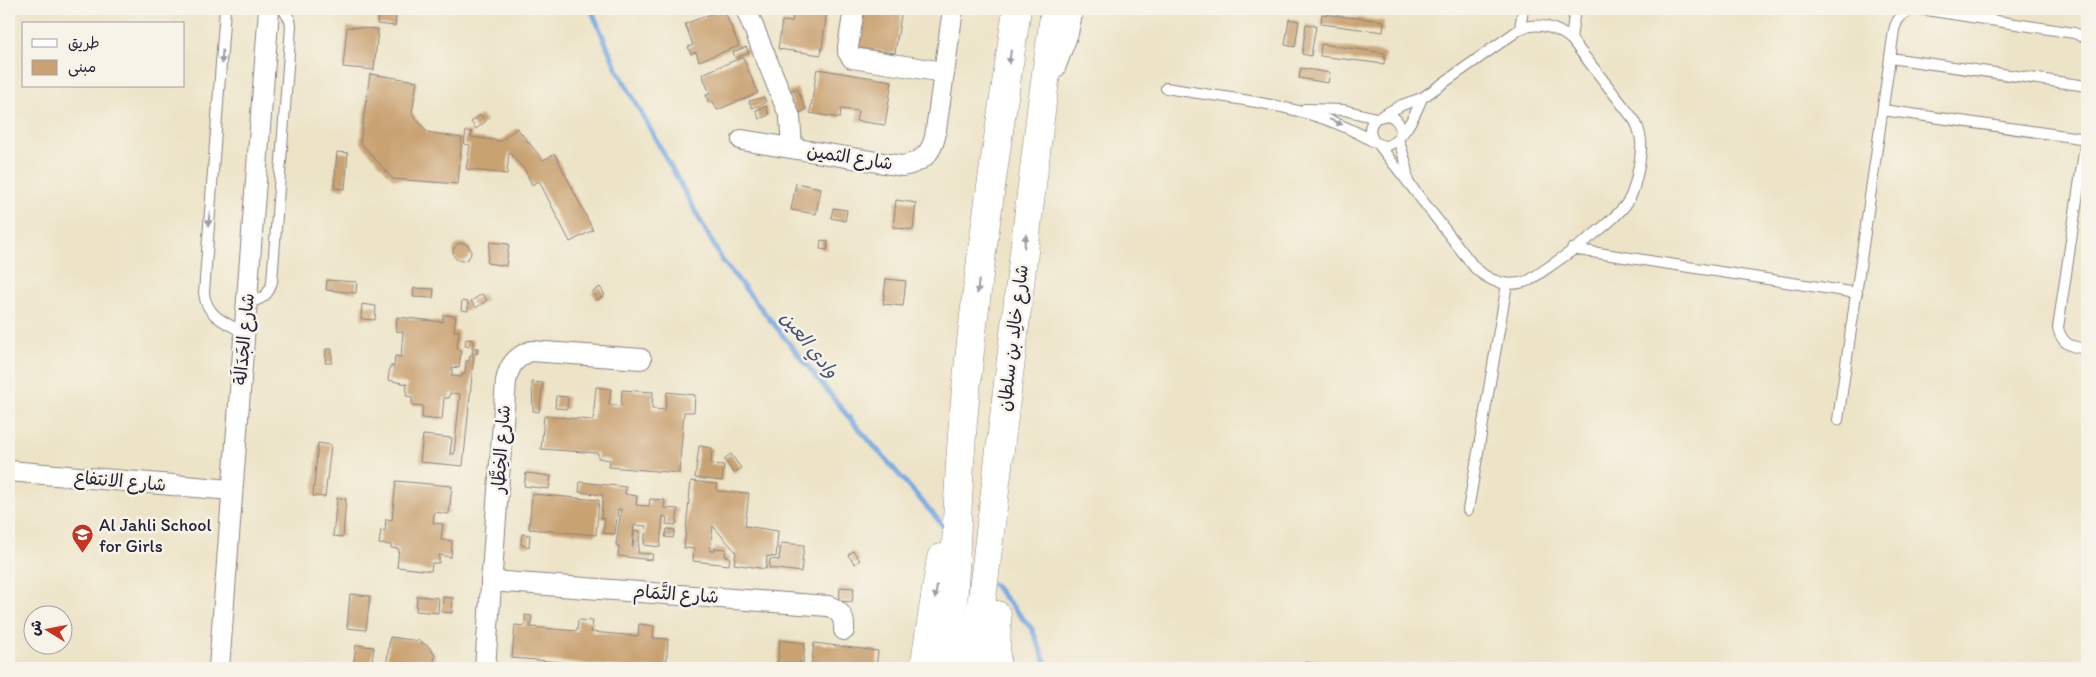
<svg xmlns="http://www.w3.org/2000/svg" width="2096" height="677" font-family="Itim,'Playpen Sans Arabic',sans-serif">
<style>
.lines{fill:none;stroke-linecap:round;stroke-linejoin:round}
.stream{stroke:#77aae3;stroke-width:5}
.building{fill:#c9a272}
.lane-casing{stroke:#888381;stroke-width:12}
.street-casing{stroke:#888381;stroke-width:22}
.primary-casing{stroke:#888381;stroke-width:29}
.lane{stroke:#fff;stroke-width:10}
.street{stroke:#fff;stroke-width:20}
.primary{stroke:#fff;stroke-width:28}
.oneway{fill:#9c9ca7}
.labels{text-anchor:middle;stroke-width:5;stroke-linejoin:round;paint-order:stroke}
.street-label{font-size:18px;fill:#22223b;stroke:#f7f3e8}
.poi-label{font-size:18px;fill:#22223b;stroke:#f7f3e8;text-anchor:start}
.water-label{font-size:19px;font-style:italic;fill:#405276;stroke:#f7f3e8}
</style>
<rect width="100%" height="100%" fill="#f7f3e8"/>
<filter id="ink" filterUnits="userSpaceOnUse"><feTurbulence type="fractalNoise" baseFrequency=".02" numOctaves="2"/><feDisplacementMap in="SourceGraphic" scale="10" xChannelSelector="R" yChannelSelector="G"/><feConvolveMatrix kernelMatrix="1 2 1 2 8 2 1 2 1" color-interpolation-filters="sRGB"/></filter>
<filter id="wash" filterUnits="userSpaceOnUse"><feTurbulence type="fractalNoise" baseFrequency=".0096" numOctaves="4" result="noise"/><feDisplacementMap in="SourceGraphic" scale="20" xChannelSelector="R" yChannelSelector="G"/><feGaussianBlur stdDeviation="1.12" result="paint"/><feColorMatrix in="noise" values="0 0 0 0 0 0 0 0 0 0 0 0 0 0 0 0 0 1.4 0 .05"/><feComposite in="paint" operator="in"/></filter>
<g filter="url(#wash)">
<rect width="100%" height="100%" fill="#ede4c7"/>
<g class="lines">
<g class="stream">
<path d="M591,9L616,67L722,260L847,415L947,530"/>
<path d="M993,584L1032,629L1048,668"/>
</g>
</g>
<g id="blocks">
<g class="building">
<path d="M379,9H397L395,26L377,24Z"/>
<path d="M724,9L739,46L699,61L696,52L691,54L688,47L693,45L685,24Z"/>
<path d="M794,9H827L821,55L778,49L782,21L792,22Z"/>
<path d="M862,9H902L895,53L857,48Z"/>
<path d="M1322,14L1384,21L1383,32L1321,24Z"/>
<path d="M1289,19L1299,21L1295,47L1285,45Z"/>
<path d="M1306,24L1316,26L1311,56L1302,54Z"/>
<path d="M347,27L378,29L374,70L343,67Z"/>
<path d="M1321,44L1385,53L1384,64L1320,56Z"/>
<path d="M746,47L749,53L735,58L733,52Z"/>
<path d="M743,57L758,93L717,110L713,101L709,103L706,95L710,94L702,74Z"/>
<path d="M1301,68L1330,73L1328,83L1299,78Z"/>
<path d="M817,69L892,81L885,125L856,121L858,111L841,109L840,118L810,113Z"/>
<path d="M370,74L417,81L412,113L427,132L462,138L458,184L393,179L360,142Z"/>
<path d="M797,88L806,110L797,114L788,92Z"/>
<path d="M764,97L766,103L752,108L749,101Z"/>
<path d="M766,106L769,115L759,119L756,110Z"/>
<path d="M480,115L486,121L476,129L471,122Z"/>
<path d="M517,128L543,160L555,154L593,230L570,242L539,181L532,185L525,170L509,152L507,174L466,169L470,145L464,144L466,131L472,132L471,137L501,141Z"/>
<path d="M337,152L348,153L345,189L334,188Z"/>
<path d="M796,183L821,188L816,214L791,210Z"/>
<path d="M896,200L916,203L913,230L893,227Z"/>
<path d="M833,208L847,210L845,221L831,218Z"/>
<path d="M821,240L828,241L827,250L820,249Z"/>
<path d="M490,242L509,244L506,266L487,263Z"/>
<circle cx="462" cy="252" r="9"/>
<path d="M886,279L906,281L903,306L883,304Z"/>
<path d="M327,280L357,282L356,293L326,290Z"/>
<path d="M600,287L605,295L597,300L592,292Z"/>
<path d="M414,288L434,289L433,298L413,297Z"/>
<path d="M482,294L487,300L476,308L471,301Z"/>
<path d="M462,301L468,302V311L461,310Z"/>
<path d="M362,304L376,306L375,320L361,319Z"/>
<path d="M443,315L456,316L454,331H459L457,349L461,350L459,368L452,367V376L462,377V374H465L466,361H469L470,355H474L463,466L420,462L423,435L452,438L450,454H454L460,394L450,393L449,398H444L442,420L422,418L423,406L412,405V397L406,396L407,384L388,380L390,366H394L395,356L401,357L403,332L396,331L397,317L443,322Z"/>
<path d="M466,339L474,340L473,347L465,346Z"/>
<path d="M473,348H478L477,354L472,353Z"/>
<path d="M326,349H332V363H325Z"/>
<path d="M532,382L543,383L539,412L533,411Z"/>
<path d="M596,387L611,389L609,405L621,406L622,390L653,392L652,409L665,410L667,392L695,395L694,412H684L679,473L609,467L610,460L598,458V453L541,449L544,416L593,420Z"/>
<path d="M556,396L568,397L567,409L555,408Z"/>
<path d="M318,443L331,445L325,497L313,496Z"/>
<path d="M699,446L712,448L711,464L724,465L722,481L695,478Z"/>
<path d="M731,454L741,468L734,473L724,459Z"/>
<path d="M526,473L551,476L549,489L524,486Z"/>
<path d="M396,481L452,486L449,514L434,512L433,523L443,524L441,540L452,541L451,557L439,555V563H432L431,571L397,567L399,549L391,548V545L379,544L381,530L385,531L386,519L392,520Z"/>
<path d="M691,481L717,484V491L749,493L745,526L778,531L776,557L767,556L766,569L734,564L736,552L713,526L710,551H715V548L726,549L725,556L730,557L729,565L693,561L694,549L684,548Z"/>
<path d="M580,482L626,487L625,494L637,496L636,505L649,506L650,499L665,500L664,508L678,509L676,525L666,524L667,517L663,516L660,547L644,545L646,526L634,525L632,547H633L635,531H640L638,553L653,554L652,560L618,556L619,546L616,545L621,509H618L615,534L603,533L605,519L601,518L603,495L579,492Z"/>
<path d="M532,494L599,500L596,535L529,529Z"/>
<path d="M337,498L346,499L343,537L333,536Z"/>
<path d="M667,529L675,530L673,538L665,537Z"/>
<path d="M522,534L530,535L529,547L521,545Z"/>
<path d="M781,543L804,545L801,572L769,568L770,559L779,560Z"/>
<path d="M853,551L860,560L855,564L848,555Z"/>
<path d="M840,587L854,588L852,602L839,601Z"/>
<path d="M350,594L370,596L366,630L347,628Z"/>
<path d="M417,596L439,598L438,613L416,611Z"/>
<path d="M443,597L453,598L452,613L442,612Z"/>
<path d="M525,615L532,616L531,627L577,631L578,620L593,621L591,632L638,636L639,624L654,626L653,638L668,639L666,668H632L512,658L515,625L525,626Z"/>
<path d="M390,637L419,641L428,646L435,655L433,668H386Z"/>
<path d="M780,640L805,643L803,663L799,662V668L777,667Z"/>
<path d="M814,643L878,651L876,668H811Z"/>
<path d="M356,645L374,647L371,668H353Z"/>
<path d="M1306,662L1338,667V668H1305Z"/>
<path d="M516,665L543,667V668H515Z"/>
</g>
</g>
</g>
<g filter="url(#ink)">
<use href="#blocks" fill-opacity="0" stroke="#888381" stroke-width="1"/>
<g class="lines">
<defs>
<g id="lane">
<path d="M225,9L204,293C206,316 226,323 245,333"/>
<path d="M1520,29L1523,9"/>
<path d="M1571,39L1575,9"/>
<path d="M1890,58L2087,86"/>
<path d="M1166,88C1237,100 1312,104 1374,142"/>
<path d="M1305,109L1344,110L1376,118"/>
<path d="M1883,110L2087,139"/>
<path d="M2087,132L2058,328C2062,345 2072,347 2087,349"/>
<path d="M1401,134C1401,124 1397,118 1388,115L1376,118C1369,125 1368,133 1374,142L1384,146C1401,145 1416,113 1422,98"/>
<path d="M1398,139L1405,160L1408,182"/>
<path d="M1379,145L1475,268C1491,283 1509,288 1530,280C1554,263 1618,222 1630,198C1635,188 1637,176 1639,165C1642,148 1643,137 1635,121L1571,39C1557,28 1538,21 1520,29L1422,98L1402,105L1383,115"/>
<path d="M1572,249L1857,293"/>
<path d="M247,301C260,302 269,295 272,282L291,26L290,20L283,9"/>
<path d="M1838,420L1894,30C1897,17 1906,9 1920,9L2074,33L2087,38"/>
<path d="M1468,510L1507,284"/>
</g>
<g id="street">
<path d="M746,9L790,117L792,148"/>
<path d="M854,9L848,47V52L852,58L944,72"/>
<path d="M1055,68L1068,33L1073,9"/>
<path d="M742,140L902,166C921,163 931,154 935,137L953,9"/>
<path d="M9,471L231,490"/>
<path d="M491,581L828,606C840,610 845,618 844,630"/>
<path d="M219,668L269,9"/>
<path d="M485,668L506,381C509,366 515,357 531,351L641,359"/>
</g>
<g id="primary">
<path d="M924,668L941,558"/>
<path d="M949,668C956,586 956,504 963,422C975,284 997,146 1017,9"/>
<path d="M976,668L979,623L1042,103L1055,9"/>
<path d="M996,668L997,615"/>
</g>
</defs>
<use href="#lane" class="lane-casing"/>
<use href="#street" class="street-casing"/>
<use href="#primary" class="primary-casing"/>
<use href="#lane" class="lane"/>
<use href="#street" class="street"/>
<use href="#primary" class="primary"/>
</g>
<defs><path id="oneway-solid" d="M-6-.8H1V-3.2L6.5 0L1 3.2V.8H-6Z" transform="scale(1.25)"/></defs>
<g class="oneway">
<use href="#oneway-solid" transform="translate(222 57) rotate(94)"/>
<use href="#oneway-solid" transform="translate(1010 57) rotate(98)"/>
<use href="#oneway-solid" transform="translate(1336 122) rotate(22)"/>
<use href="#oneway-solid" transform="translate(209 219) rotate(94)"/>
<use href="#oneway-solid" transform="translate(1025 241) rotate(-83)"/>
<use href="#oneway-solid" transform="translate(978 287) rotate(97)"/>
<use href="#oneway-solid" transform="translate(936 592) rotate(99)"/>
</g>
</g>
<defs>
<symbol id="school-pin" viewBox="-11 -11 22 30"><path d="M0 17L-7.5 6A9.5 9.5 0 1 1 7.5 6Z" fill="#c8321e" stroke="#f7f3e8"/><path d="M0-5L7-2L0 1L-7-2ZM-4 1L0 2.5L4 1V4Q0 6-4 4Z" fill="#fff"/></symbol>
</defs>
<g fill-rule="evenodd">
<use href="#school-pin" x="70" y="522" width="25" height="34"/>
</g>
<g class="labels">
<g class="street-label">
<text transform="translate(850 157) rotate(9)" y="6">شارع الثمين</text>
<text transform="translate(1013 338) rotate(-83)" y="6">شارع خالِد بن سلطان</text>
<text transform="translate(244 339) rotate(-85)" y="6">شارع الجَدَالَة</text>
<text transform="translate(501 449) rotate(-86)" y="6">شارع الخِطَّار</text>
<text transform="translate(120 481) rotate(5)" y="6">شارع الانتفاع</text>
<text transform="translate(676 594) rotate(4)" y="6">شارع التَّمَام</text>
</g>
<g class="poi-label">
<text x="99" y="531">Al Jahli School<tspan x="99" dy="21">for Girls</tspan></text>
</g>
<g class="water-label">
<text transform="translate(810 344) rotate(51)" y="7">وادي العين</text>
</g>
</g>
<rect width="2096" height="677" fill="none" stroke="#f7f3e8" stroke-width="30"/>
<rect x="22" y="22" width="162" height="65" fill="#f7f3e8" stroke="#a29fa3"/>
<rect x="32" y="39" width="25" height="8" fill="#ffffff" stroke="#a29fa3"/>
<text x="68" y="48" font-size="15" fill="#22223b">طريق</text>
<rect x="32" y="60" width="25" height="15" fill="#c9a272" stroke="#a29fa3"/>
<text x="68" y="72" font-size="15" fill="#22223b">مبنى</text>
<g transform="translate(48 630) rotate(280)"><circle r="24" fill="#f7f3e8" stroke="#a29fa3"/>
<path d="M0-4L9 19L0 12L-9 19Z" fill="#c8321e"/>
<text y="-8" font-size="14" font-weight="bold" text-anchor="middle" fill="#22223b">ش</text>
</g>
</svg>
